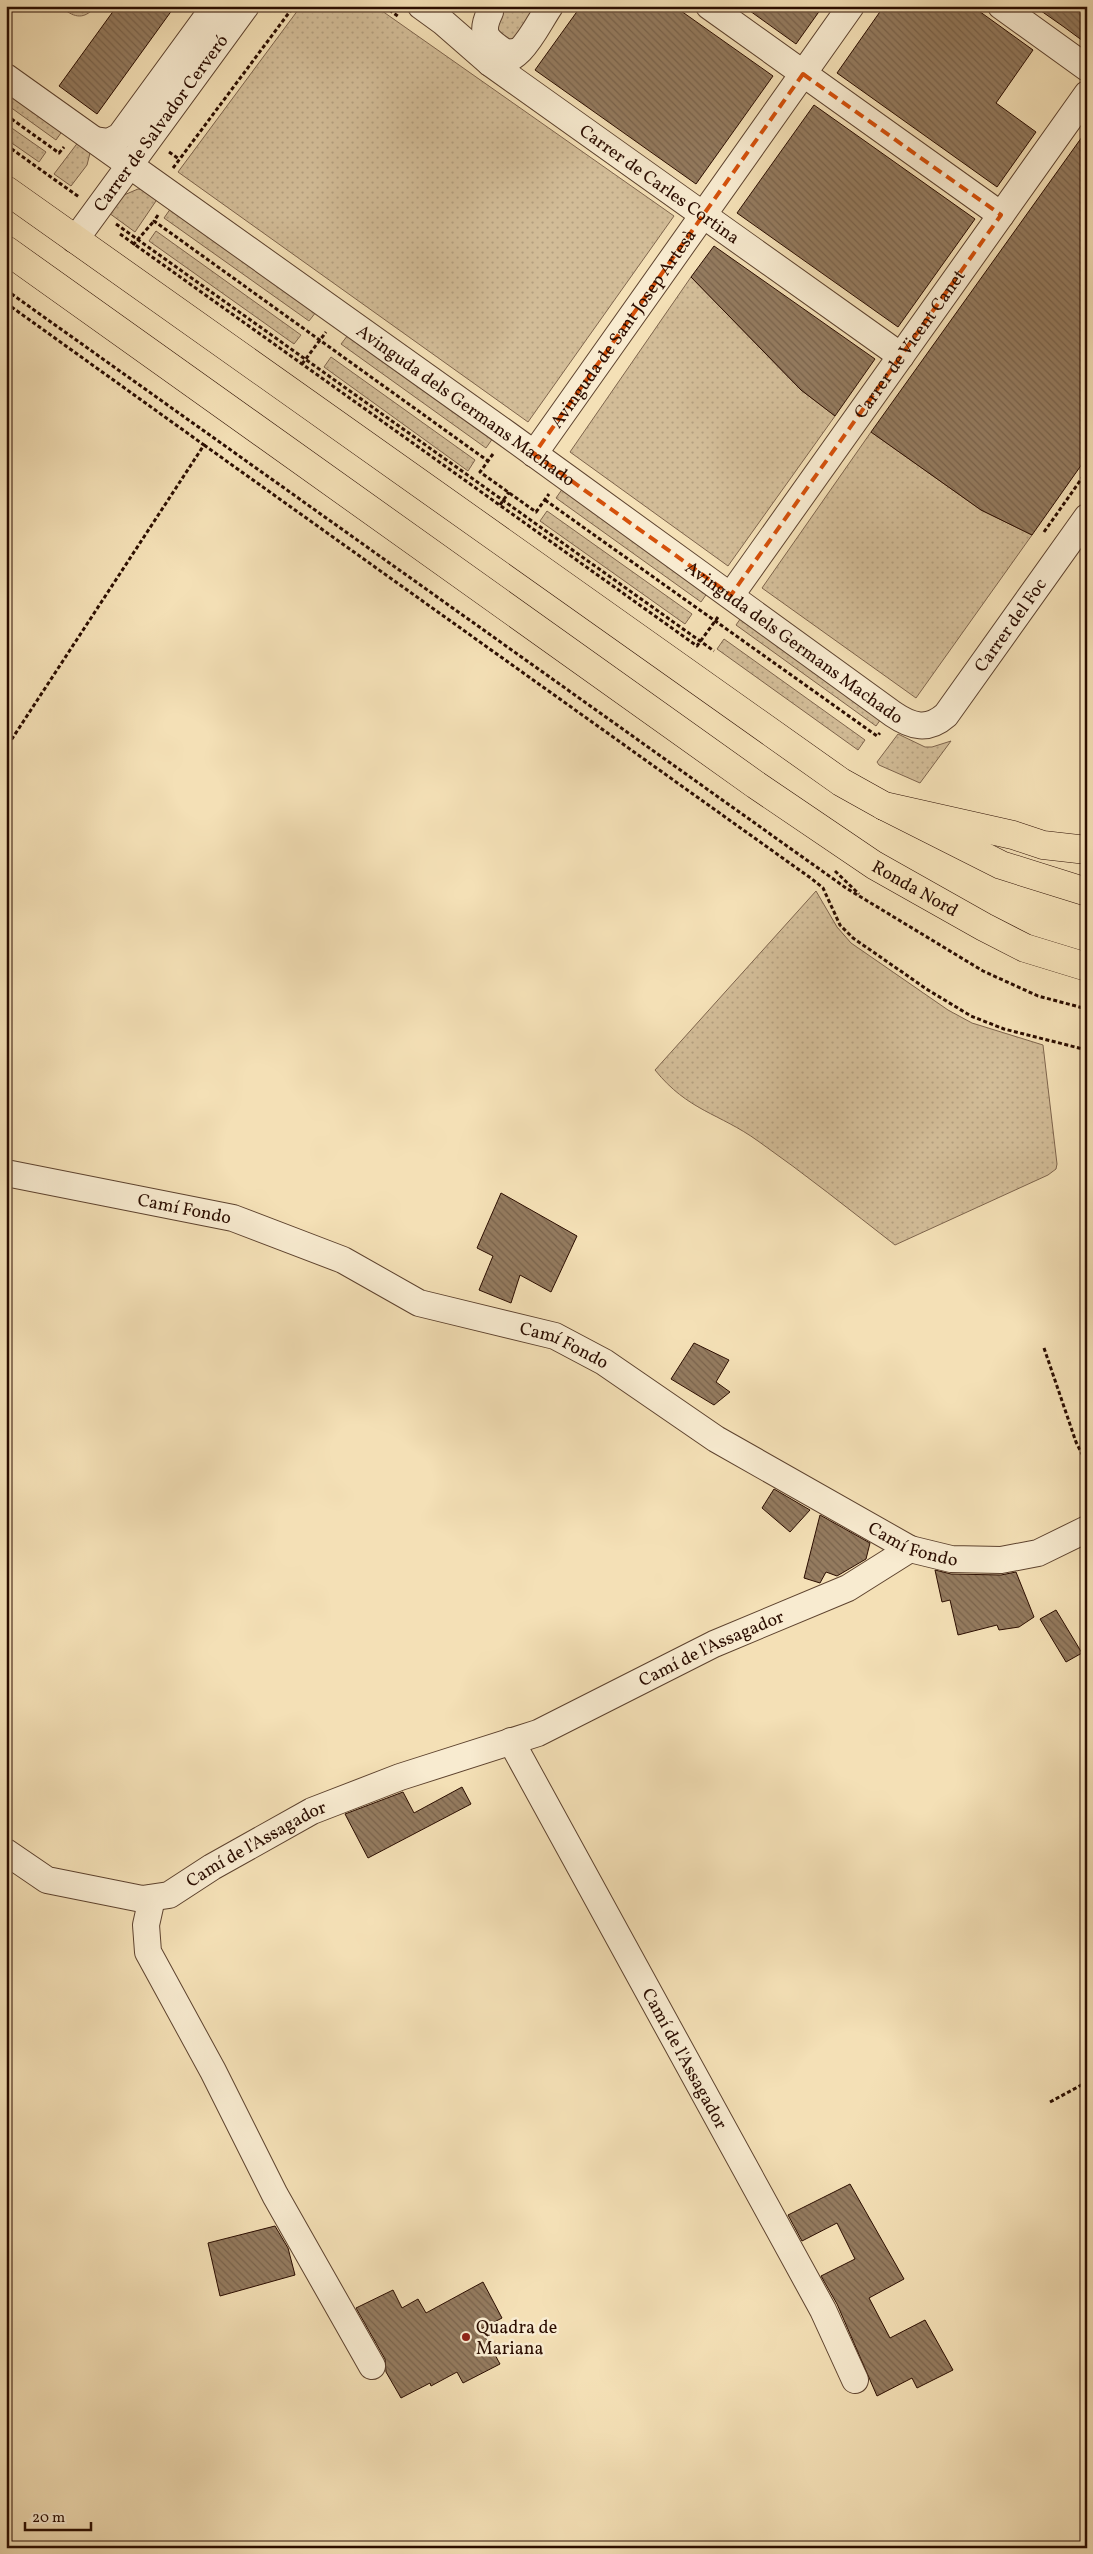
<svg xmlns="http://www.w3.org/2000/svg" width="1093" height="2554" font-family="Vollkorn,serif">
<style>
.grass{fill:url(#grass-dots);stroke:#7e644c}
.building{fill:url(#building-back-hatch);stroke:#2b0d00}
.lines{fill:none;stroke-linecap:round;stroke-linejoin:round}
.minor-casing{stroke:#5d422e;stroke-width:28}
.major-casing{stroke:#2b0d00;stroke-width:29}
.highway-casing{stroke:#2b0d00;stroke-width:29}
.path{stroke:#2b0d00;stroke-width:3;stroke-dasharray:4 2.5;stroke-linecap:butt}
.minor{stroke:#f8ebd0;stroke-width:26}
.major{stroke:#f4e0b6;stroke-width:28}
.highway{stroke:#f4e0b6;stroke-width:28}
.marked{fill:none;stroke:#d5510b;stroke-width:4;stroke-dasharray:10 6;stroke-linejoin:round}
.poi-dot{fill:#8f2418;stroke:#f8ebd0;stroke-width:2}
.labels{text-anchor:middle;stroke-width:5;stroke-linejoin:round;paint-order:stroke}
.street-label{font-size:18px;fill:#2b0d00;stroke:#f8ebd0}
.poi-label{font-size:18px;fill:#2b0d00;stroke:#f8ebd0;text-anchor:start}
</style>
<defs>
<pattern id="grass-dots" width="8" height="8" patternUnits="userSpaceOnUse" patternTransform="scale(1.25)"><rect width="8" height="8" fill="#d2bc97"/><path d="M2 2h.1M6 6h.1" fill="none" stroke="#b4a080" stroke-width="1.8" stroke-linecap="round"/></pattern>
<pattern id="building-back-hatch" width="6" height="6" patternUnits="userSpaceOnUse" patternTransform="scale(1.25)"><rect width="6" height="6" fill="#947b5f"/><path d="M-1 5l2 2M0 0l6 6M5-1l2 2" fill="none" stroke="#79634c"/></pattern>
</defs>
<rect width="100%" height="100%" fill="#f4e0b6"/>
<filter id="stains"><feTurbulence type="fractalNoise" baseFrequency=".004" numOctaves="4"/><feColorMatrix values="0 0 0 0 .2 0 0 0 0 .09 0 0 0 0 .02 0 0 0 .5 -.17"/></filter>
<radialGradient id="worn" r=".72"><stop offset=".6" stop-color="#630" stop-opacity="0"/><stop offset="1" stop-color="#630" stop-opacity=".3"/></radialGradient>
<g class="grass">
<path d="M67,6H96C86,18 77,19 65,10Z"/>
<path d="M301,6H375L674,216L528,422L178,172Z"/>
<path d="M508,6H536L512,41L493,27Z"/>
<path d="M6,89L63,130L56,140L6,104Z"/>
<path d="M6,124L46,152L39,162L6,139Z"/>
<path d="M79,141L90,153L87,165L71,186L54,174Z"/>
<path d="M138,189L146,190L158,198L135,232L109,213L124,195Z"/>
<path d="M171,208L316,312L309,321L164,218Z"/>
<path d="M156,231L301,335L294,344L149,241Z"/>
<path d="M691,277L801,390L835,416L728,566L570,452Z"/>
<path d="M348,335L493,438L486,448L341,344Z"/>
<path d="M331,357L475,460L468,471L324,367Z"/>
<path d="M871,432L981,510L1032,535L916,698L762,588Z"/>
<path d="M563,488L708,592L701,602L556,498Z"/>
<path d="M547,511L692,614L685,624L540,521Z"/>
<path d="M743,615L883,716L876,726L736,625Z"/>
<path d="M724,639L865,740L858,750L717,649Z"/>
<path d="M898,734L925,747H932L951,741L920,783L879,765L877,762Z"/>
<path d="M816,891L837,927L851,943L948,1010L972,1023L1043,1045L1057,1164L1056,1169L1048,1175L895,1245C850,1210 805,1174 758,1141C719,1113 688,1111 655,1070Z"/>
</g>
<g class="building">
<path d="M117,6H175L97,114L59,86Z"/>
<path d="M581,6H674L773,76L696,184L535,70Z"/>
<path d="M743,6H823L796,44Z"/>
<path d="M884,6H972L1033,50L996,103L1036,132L997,187L837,73Z"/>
<path d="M1034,6H1087V44L1064,27Z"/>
<path d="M814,105L975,219L898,327L737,213Z"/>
<path d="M1087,130V457L1032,535L981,510L871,432Z"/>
<path d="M714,246L875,359L835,416L801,390L691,277Z"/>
<path d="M501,1193L577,1236L551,1292L520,1275L511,1303L479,1290L493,1256L477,1248Z"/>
<path d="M694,1343L729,1360L716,1382L730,1392L714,1405L671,1379Z"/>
<path d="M774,1489L810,1510L790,1532L762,1508Z"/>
<path d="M820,1515L870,1543L866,1559L837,1576L826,1572L820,1583L804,1578Z"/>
<path d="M935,1570L951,1574L1001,1575L1016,1572L1034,1617L1019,1627L999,1630L997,1625L958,1635L950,1600L942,1602Z"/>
<path d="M1056,1610L1082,1653L1066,1662L1040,1619Z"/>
<path d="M462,1787L471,1804L368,1858L345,1814L403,1792L414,1813Z"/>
<path d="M850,2184L904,2279L869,2298L890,2338L925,2320L953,2370L917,2388L912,2378L877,2396L837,2304L821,2276L855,2259L837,2223L802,2241L788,2215Z"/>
<path d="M275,2226L288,2248L295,2275L220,2296L208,2243Z"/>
<path d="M483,2282L502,2318L481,2329L500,2364L463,2383L457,2372L431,2386L430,2383L401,2398L386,2372L385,2359L356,2308L393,2290L402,2308L418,2299L426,2313Z"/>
</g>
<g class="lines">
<defs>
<g id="minor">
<path id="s1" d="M421,6L443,22L490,63L901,356"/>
<path d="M709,6L1001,215"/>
<path d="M1001,6L1087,68"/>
<path d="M490,12C479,35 487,40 506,53L513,52"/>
<path d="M490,63C521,65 535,28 550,6"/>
<path id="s2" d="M6,77L507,434L893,714C912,727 928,731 946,715L1087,517"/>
<path d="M95,140L109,142L120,136L215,6"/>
<path id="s3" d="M75,240L246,6"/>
<path id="s4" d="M534,454L851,6"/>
<path id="s5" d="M731,595L1087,94"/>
<path id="s6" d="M6,1173L233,1218L343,1260L419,1303L555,1336L604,1362L716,1439L910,1549L951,1559L1001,1560L1038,1553L1087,1529"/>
<path id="s7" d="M511,1741L823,2310L855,2380"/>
<path id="s8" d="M6,1852L47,1880L142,1899L169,1895L212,1867L312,1811L400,1777L538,1733L714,1644L848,1588L910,1549"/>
<path d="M152,1898L146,1925L148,1952L213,2071L275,2195L372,2366"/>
</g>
<g id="major">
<path d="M6,190L841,782L884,806L1013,835L1043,845L1087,850"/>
<path id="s9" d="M6,250L756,785L874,865L984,927L1025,948L1087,967"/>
</g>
<path id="highway" d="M884,806L1001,865L1087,892"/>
</defs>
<use href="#minor" class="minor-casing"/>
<use href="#major" class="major-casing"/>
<use href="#highway" class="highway-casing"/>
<g class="path">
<path d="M384,6L399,17"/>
<path d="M6,115L59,153L64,147"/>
<path d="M6,145L79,197"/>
<path d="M169,152L179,159"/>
<path d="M173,168L294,6"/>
<path d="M158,215L154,221L488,461"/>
<path d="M116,224L714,651"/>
<path d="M120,234L697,646L718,617"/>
<path d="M133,245L154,221"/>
<path d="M6,290L846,888L983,971L1038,996L1087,1009"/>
<path d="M6,303L204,445L6,748"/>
<path d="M302,364L326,332"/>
<path d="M204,445L812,879L823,888L840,925L853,938L928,990L971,1016L1004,1029L1087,1050"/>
<path d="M493,454L480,472L536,512L549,494"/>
<path d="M545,500L877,736L880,733"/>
<path d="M500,505L509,492"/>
<path d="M1044,532L1087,471"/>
<path d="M835,871L859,894"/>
<path d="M1044,1348L1076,1442L1087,1464"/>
<path d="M1050,2102L1087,2082"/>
</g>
<use href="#minor" class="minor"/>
<use href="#major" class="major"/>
<use href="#highway" class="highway"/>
</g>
<path class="marked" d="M803,74L1001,215L731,595L534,454Z"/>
<circle class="poi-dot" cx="466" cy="2337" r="5"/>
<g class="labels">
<g class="street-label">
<text dy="6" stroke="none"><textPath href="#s3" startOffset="145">Carrer de Salvador Cerveró</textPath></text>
<text dy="6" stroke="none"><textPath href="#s1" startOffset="298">Carrer de Carles Cortina</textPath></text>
<text dy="6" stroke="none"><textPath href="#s4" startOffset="154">Avinguda de Sant Josep Artesà</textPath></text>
<text dy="6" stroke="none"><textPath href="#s5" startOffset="308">Carrer de Vicent Canet</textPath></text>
<text dy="6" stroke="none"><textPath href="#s2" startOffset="565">Avinguda dels Germans Machado</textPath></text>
<text dy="6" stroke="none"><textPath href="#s2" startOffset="1261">Carrer del Foc</textPath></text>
<text dy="6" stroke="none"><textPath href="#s2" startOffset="970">Avinguda dels Germans Machado</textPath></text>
<text dy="6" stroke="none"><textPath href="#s9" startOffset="1111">Ronda Nord</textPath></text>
<text dy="6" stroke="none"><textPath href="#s6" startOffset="182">Camí Fondo</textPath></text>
<text dy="6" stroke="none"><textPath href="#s6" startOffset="588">Camí Fondo</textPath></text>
<text dy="6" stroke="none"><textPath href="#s6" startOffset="992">Camí Fondo</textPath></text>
<text dy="6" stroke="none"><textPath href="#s8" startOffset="772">Camí de l'Assagador</textPath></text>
<text dy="6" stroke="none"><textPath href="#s8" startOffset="275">Camí de l'Assagador</textPath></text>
<text dy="6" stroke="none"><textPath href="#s7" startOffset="362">Camí de l'Assagador</textPath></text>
</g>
<g class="poi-label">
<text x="476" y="2333">Quadra de<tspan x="476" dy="21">Mariana</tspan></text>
</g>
</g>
<rect width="1093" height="2554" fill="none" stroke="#f4e0b6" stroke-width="25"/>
<rect x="8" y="8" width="1078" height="2539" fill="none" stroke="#2b0d00" stroke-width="2.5"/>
<rect x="12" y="12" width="1068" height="2529" fill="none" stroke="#2b0d00"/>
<path d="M25 2522v8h66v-8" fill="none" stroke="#2b0d00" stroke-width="2.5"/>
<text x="32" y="2522" font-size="15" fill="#2b0d00" stroke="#f8ebd0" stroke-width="4" paint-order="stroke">20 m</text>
<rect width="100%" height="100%" filter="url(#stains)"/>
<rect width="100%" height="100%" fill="url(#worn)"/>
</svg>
